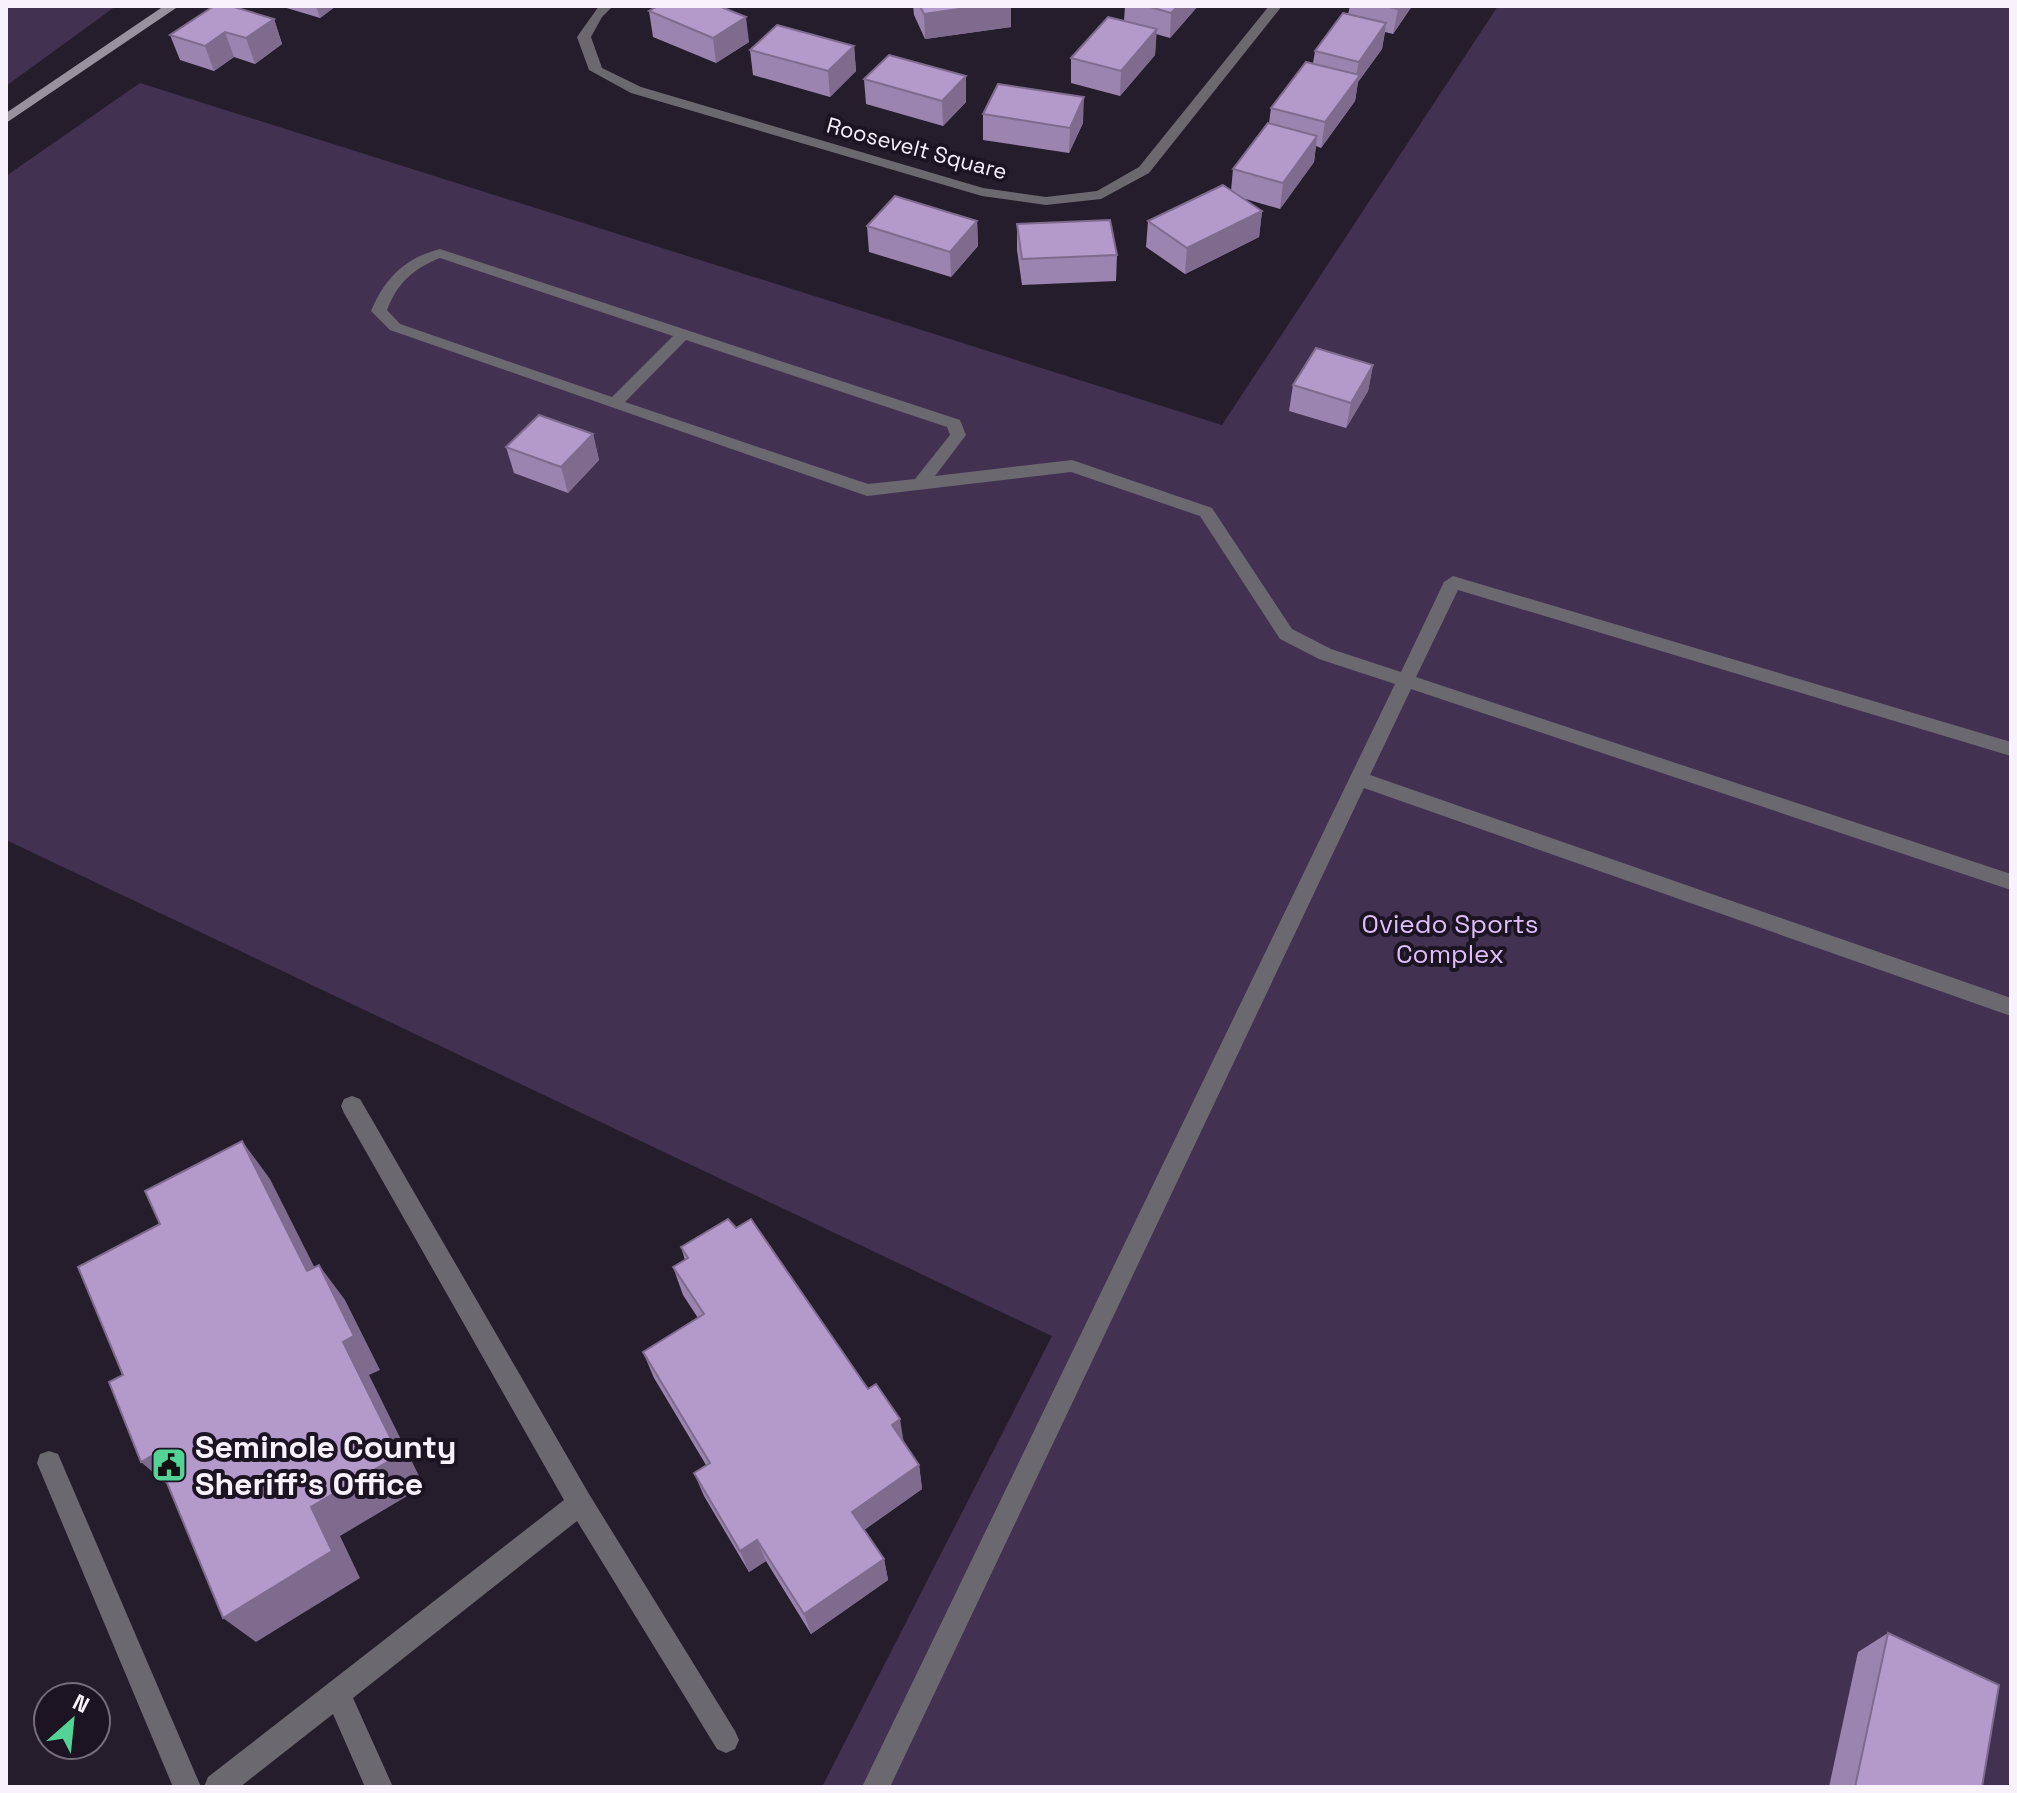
<svg xmlns="http://www.w3.org/2000/svg" width="2017" height="1793" font-family="'Space Grotesk',sans-serif">
<style>
.green{fill:#433152}
.lines{fill:none;stroke-linecap:round;stroke-linejoin:round}
.lane{fill:#6c6870;fill-rule:evenodd}
.street{fill:#6c6870;fill-rule:evenodd}
.secondary{fill:#98919e;fill-rule:evenodd}
.wall{fill:#9b84af}
.shaded-wall{fill:#7e6b8e}
.building{fill:#b499cb;stroke:#7e6b8e;stroke-width:2}
.labels{text-anchor:middle;stroke-width:8;stroke-linejoin:round;paint-order:stroke}
.far-street-label{font-size:22px;fill:#f8f2fd;stroke:#1c1422}
.park-label{font-size:26px;fill:#dfbff9;stroke:#1c1422}
.near-poi-label{font-size:32px;font-weight:bold;fill:#f8f2fd;stroke:#1c1422;text-anchor:start}
</style>
<rect width="100%" height="100%" fill="#251d2c"/>
<g class="green">
<path d="M6,6H116L6,86Z"/>
<path d="M1498,6H2011V1787H822L1052,1336L6,840V176L140,83L1222,425Z"/>
</g>
<g class="lines">
<g class="lane">
<path d="M440,249L960,420L966,435L935,476L1072,460L1212,508L1292,629L1331,649L1401,672L1444,582L1453,576L2011,742V756L1458,590L1416,677L2011,874V890L1411,689L1370,775L2011,998V1016L1364,788L890,1787H862L1395,684L1319,659L1280,639L1200,516L1071,472L867,496L390,330L371,311C385,278 405,258 440,249ZM440,258L673,336L612,397L400,324L387,310C398,282 413,269 440,258ZM686,340L947,427L950,435L915,479L868,484L625,402Z"/>
<path d="M352,1096L360,1099L589,1494L735,1731L739,1740L735,1749L726,1753L717,1749L577,1521L353,1698L393,1787H365L333,1714L240,1787H204L208,1777L564,1500L344,1113L341,1106L344,1099Z"/>
<path d="M49,1451L58,1454L201,1787H173L37,1463L40,1454Z"/>
</g>
<path class="street" d="M599,6H613L602,17L591,37L602,68L641,87L983,188L1046,197L1097,191L1139,167L1269,6H1282L1149,173L1101,199L1046,205L982,196L631,93L589,70L577,37Z"/>
<path class="secondary" d="M164,6H179L6,123V113Z"/>
</g>
<g class="wall">
<path d="M280,6H336L320,18Z"/>
<path d="M913,6H1011V27L925,39L914,15Z"/>
<path d="M1125,6H1198L1170,38L1156,34L1155,55L1120,96L1071,83V58L1124,21Z"/>
<path d="M1350,6H1412L1393,34L1385,32L1382,49L1358,82L1355,101L1321,148L1316,146L1314,162L1280,209L1242,198L1262,211L1259,237L1185,274L1146,247L1148,221L1231,191L1233,169L1269,123L1271,108L1313,63L1315,51L1348,14Z"/>
<path d="M649,11L749,42L716,63L653,37Z"/>
<path d="M274,19L282,44L255,64L234,57L214,71L180,60L170,35Z"/>
<path d="M854,46L856,71L830,97L753,75L750,50Z"/>
<path d="M864,79L966,102L943,126L866,104Z"/>
<path d="M983,114L1083,123L1069,153L983,140Z"/>
<path d="M977,221L978,246L951,277L869,252L867,226Z"/>
<path d="M1017,224L1117,255L1116,281L1022,285L1017,250Z"/>
<path d="M1373,365L1368,391L1346,428L1289,411L1293,385Z"/>
<path d="M593,434L599,460L568,493L514,473L506,447Z"/>
<path d="M681,1247L904,1442L919,1465L922,1489L864,1530L884,1559L888,1580L811,1634L766,1561L749,1572L704,1496L694,1473L706,1465L654,1378L643,1352L698,1318L683,1295L673,1267L685,1260Z"/>
<path d="M1888,1633L1982,1787H1829L1858,1652Z"/>
</g>
<g class="shaded-wall">
<path d="M316,6H336L320,18Z"/>
<path d="M980,6H1011V27L925,39L924,14Z"/>
<path d="M1178,6H1198L1170,38L1171,13Z"/>
<path d="M1400,6H1412L1393,34L1398,9Z"/>
<path d="M746,17L749,42L716,63L713,38Z"/>
<path d="M274,19L282,44L255,64L246,38Z"/>
<path d="M1386,23L1382,49L1358,82L1355,101L1321,148L1325,122L1355,81L1359,62Z"/>
<path d="M1157,29L1155,55L1120,96L1121,71Z"/>
<path d="M225,32L234,57L214,71L205,46Z"/>
<path d="M854,46L856,71L830,97L828,71Z"/>
<path d="M966,76V102L943,126L942,101Z"/>
<path d="M1084,97L1083,123L1069,153L1070,128Z"/>
<path d="M1317,136L1314,162L1280,209L1283,183Z"/>
<path d="M1262,211L1259,237L1185,274L1187,248Z"/>
<path d="M977,221L978,246L951,277L950,252Z"/>
<path d="M1373,365L1368,391L1346,428L1351,403Z"/>
<path d="M593,434L599,460L568,493L561,467Z"/>
<path d="M242,1141L270,1179L334,1306L307,1271Z"/>
<path d="M319,1265L345,1300L380,1370L369,1375L424,1486L340,1536L360,1578L256,1642L223,1618L311,1507L343,1342Z"/>
<path d="M900,1419L904,1444L892,1425Z"/>
<path d="M155,1454L176,1492L141,1462Z"/>
<path d="M919,1465L922,1489L857,1535L852,1512Z"/>
<path d="M757,1540L766,1561L749,1572L740,1551Z"/>
<path d="M884,1559L888,1580L811,1634L804,1614Z"/>
</g>
<g class="building">
<path d="M214,6H231L274,19L246,38L225,32L205,46L170,35Z"/>
<path d="M658,6H719L746,17L713,38L649,11Z"/>
<path d="M920,6H980L924,14Z"/>
<path d="M1147,6H1178L1171,13Z"/>
<path d="M1385,6H1400L1398,9Z"/>
<path d="M1343,13L1386,23L1359,62L1315,51Z"/>
<path d="M1108,17L1157,29L1121,71L1071,58Z"/>
<path d="M777,25L854,46L828,71L750,50Z"/>
<path d="M889,55L966,76L942,101L864,79Z"/>
<path d="M1306,62L1360,75L1325,122L1271,108Z"/>
<path d="M998,84L1084,97L1070,128L983,114Z"/>
<path d="M1268,123L1317,136L1283,183L1233,169Z"/>
<path d="M1223,185L1262,211L1187,248L1148,221Z"/>
<path d="M895,196L977,221L950,252L867,226Z"/>
<path d="M1110,220L1117,255L1022,259L1017,224Z"/>
<path d="M1316,348L1373,365L1351,403L1293,385Z"/>
<path d="M539,415L593,434L561,467L506,447Z"/>
<path d="M242,1141L307,1271L319,1265L354,1336L343,1342L399,1455L311,1507L332,1551L223,1618L155,1454L141,1462L109,1382L123,1375L78,1267L160,1224L145,1191Z"/>
<path d="M728,1219L736,1228L751,1219L868,1389L876,1384L900,1419L892,1425L919,1465L852,1512L884,1559L804,1614L757,1540L740,1551L694,1473L710,1463L643,1352L704,1314L673,1267L688,1258L681,1247Z"/>
<path d="M1888,1633L1999,1685L1982,1787H1855Z"/>
</g>
<defs>
<symbol id="civic-square" viewBox="-11 -11 22 22"><rect x="-9" y="-9" width="18" height="18" rx="4" fill="#53d396" stroke="#1c1422"/><path d="M-.6-6.5H3V-4.5H.6V-3L4-1V1h2V6H-6V1h2V-1L-.6-3ZM-1.2 2.5V6h2.4V2.5Z" fill="#111"/></symbol>
</defs>
<g fill-rule="evenodd">
<use href="#civic-square" x="149" y="1445" width="40" height="40"/>
</g>
<g class="labels">
<g class="far-street-label">
<text transform="translate(917 148) rotate(15)" y="8">Roosevelt Square</text>
</g>
<g class="park-label">
<text x="1450" y="933">Oviedo Sports<tspan x="1450" dy="30">Complex</tspan></text>
</g>
<g class="near-poi-label">
<text x="195" y="1458">Seminole County<tspan x="195" dy="37">Sheriff's Office</tspan></text>
</g>
</g>
<rect width="2017" height="1793" fill="none" stroke="#f8f2fd" stroke-width="16"/>
<g transform="translate(72 1721) rotate(27)"><circle r="38" fill="#1c1422" stroke="#746d7a" stroke-width="2"/>
<path d="M0-6L14 30L0 20L-14 30Z" fill="#53d396"/>
<text y="-12" font-size="22" font-weight="bold" text-anchor="middle" fill="#f8f2fd">N</text>
</g>
</svg>
